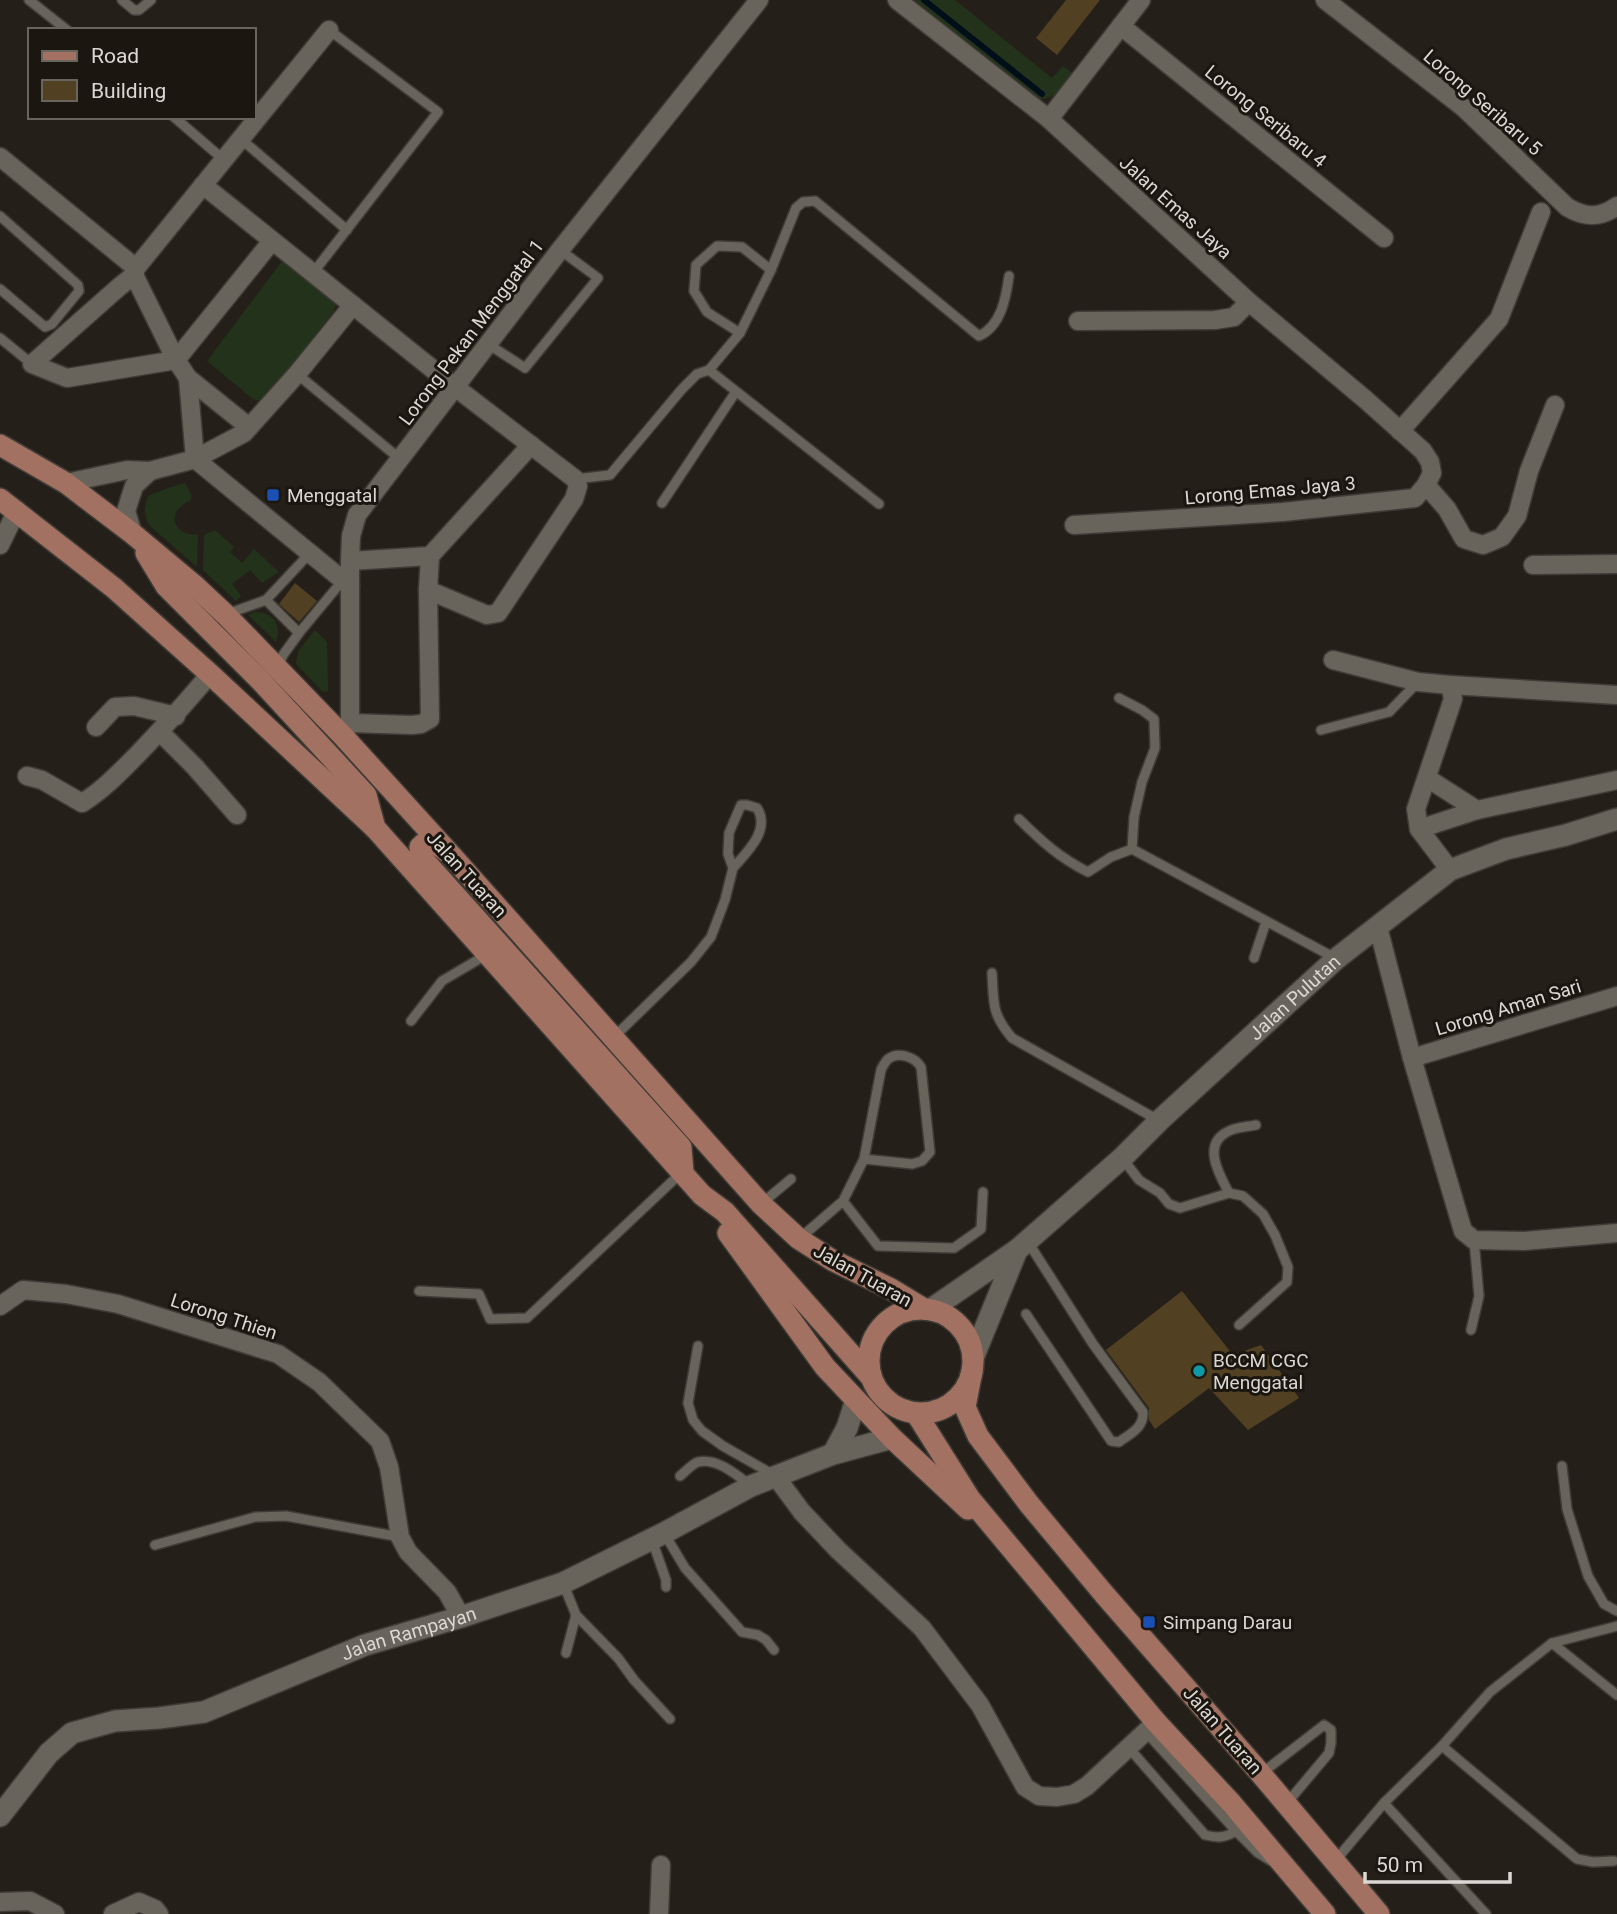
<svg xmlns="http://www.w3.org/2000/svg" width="1617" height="1914" font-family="Roboto,sans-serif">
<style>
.grass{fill:#23321b}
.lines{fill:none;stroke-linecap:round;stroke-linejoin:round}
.stream{stroke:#000e1a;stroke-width:6}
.building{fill:#514122}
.service-casing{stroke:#3f3b36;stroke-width:12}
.minor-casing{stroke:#3f3b36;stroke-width:21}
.tertiary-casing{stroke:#3f3b36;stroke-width:24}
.primary-casing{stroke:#3f3b36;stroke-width:24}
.service{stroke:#68645b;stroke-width:9}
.minor{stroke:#68645b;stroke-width:18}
.tertiary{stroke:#68645b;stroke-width:21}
.primary{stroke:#a37161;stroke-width:21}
.transit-dot{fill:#1a4fb4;stroke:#1b1710;stroke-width:2.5}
.culture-dot{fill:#0f9aa8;stroke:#1b1710;stroke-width:2.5}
.labels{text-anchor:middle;stroke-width:6;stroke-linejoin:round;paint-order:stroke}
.street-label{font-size:19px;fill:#dbd8d3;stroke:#1b1710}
.poi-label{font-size:19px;fill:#dbd8d3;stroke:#1b1710;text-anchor:start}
</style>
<rect width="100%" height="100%" fill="#242019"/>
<g class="grass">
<path d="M914,0H955L1052,78L1063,66L1072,73L1055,96L1037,100Z"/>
<path d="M286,256L336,295V304L333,312L266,399L261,401L253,399L207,361Z"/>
<path d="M185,483L192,496L190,501C166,510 171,536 198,535L197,567L150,526C143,516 144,507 148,496L168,488Z"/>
<path d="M215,530L234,547L230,552L242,563L254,549L279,572L262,583L250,570L232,584L241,596L236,601L203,570L204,535Z"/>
<path d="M254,612C273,611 282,625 276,642L248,615Z"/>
<path d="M315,630L327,642L328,688V691L326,692L322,691L296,664L298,651Z"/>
</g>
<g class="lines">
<path class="stream" d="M924,0L1042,94"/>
</g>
<g class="building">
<path d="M1066,0H1100L1057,55L1036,38Z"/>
<path d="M295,583L317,601L299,622L279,604Z"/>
<path d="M1182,1291L1233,1355L1261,1345L1299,1398L1248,1430L1209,1388L1155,1429L1149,1420V1408L1106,1350Z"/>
</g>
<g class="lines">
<defs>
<g id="service">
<path d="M29,0L67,30"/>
<path d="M122,0L134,10H139L151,0"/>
<path d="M174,117L224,160"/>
<path d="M241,139L347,230"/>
<path d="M0,216L78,285L79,291L52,324L45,327L0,289"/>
<path d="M313,273L438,112L329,30"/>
<path d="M740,333L707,312L694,291L696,265L717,246L742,247L771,270"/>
<path d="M0,338L32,364"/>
<path d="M488,344L525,368L598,278L560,250"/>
<path d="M709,370L740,333L771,270L796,208L803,202L815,201L979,336C1001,326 1006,298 1009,276"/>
<path d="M297,374L400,459"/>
<path d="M575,479L610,475L682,389L697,374L709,370L879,504"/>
<path d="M662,503L735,393"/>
<path d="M266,600L310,553"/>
<path d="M227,614L266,600L299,633L283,655L278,667"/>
<path d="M299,633L343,580"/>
<path d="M1119,698L1142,710L1154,719L1155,748L1142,782L1134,817L1132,849"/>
<path d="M1321,730L1389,712L1418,682"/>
<path d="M1019,819C1041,841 1060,858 1088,872L1111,857L1132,849L1335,958"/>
<path d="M1254,958L1266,922"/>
<path d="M992,973C994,1003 991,1013 1012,1038L1158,1120"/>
<path d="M411,1021L442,981L486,955"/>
<path d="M613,1038L691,962L711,937L725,900L733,868L728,854L729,833L741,805H747L757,808C771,830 747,852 733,868"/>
<path d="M1123,1159L1139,1180L1160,1193L1169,1204L1180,1208L1229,1193L1243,1196L1263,1214L1275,1235L1288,1267L1287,1282L1239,1325"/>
<path d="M1229,1193C1219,1174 1201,1144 1229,1131C1237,1127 1247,1127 1256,1125"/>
<path d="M843,1201L878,1246L954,1248L981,1229L983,1192"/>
<path d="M762,1203L791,1179"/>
<path d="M799,1239L843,1201L864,1159L881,1070C882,1067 886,1061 888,1059C898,1051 915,1057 921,1067L930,1152L922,1161L912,1164L864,1159"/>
<path d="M419,1291L479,1294L490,1319L527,1318L681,1173"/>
<path d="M1026,1314L1111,1441L1119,1442C1130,1434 1144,1428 1143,1412L1093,1344L1028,1242"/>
<path d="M1471,1330L1479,1296L1474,1240"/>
<path d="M698,1346L688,1403L693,1420L702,1431L723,1446L772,1474"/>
<path d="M1562,1466L1567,1509L1588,1576L1604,1604L1617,1611"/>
<path d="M680,1476C685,1472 692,1464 698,1462C716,1457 737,1475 750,1485"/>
<path d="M664,1533L685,1568L742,1632L758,1635L766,1640L774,1650"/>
<path d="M652,1540L666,1580V1587"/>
<path d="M155,1545L255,1517L286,1516L400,1537"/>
<path d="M563,1583L576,1615L618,1658L634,1680L670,1719"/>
<path d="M1552,1643L1617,1695"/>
<path d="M566,1653L576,1615"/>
<path d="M1145,1731L1236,1831"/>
<path d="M1442,1746L1577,1859L1593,1862L1614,1861"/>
<path d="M1129,1748L1205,1835C1217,1838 1225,1838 1236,1831L1258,1853L1271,1861"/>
<path d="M1262,1773L1324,1725L1331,1730V1743L1329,1753L1287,1803"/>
<path d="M1384,1803L1486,1914"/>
<path d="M1335,1861L1384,1803L1442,1746L1490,1692L1552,1643L1617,1626"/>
</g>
<g id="minor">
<path d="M897,0L1049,119L1249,302L1366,400L1423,451L1430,462L1432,473L1426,485L1415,498L1283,512L1074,525"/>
<path d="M1325,0L1464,108L1567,207C1585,218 1600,218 1617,206"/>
<path d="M1121,26L1384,238"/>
<path d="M1049,119L1141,0"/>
<path d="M0,157L136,268"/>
<path d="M203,185L455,387L575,479L578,486L574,499L498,613L487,615L428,590"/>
<path d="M272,241L176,360L67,378L32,364L119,287L134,275L136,268L329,30"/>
<path d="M134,275L176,360L188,378L249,427"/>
<path d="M1078,321L1215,320L1234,317L1249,302"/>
<path d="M188,378L195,459L350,586"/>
<path d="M1400,431L1499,319L1541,212"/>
<path d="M66,483L127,470L150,471L195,459L244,433L297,374L353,305"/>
<path d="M1426,485L1447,509L1464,539L1483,545L1502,537L1517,516L1529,471L1555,405"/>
<path d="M133,534L126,511L134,486L150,471"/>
<path d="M0,545L17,510"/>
<path d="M350,561L430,556"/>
<path d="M1533,565L1617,564"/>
<path d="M1333,660L1418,682L1450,685L1453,699L1416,809L1419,829L1450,870"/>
<path d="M1450,685L1617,695"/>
<path d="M350,723L412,725L421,724L430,719L428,590L430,556L531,445"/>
<path d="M96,727L115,707L134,706L176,716"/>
<path d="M160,732L195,767L237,815"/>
<path d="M343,736L350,723V561L351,536L357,515L560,250L759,0"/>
<path d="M27,776L42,780L82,803C103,790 119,773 136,756C162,729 186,703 210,674"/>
<path d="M1427,778L1477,810L1617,780"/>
<path d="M1419,829L1477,810"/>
<path d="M1378,927L1412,1058L1463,1231L1474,1240L1524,1241L1617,1233"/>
<path d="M1412,1058L1617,996"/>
<path d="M0,1306L23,1290L66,1294L118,1304L278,1354L319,1382L380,1441L389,1467L400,1537L408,1552L447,1592L461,1617"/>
<path d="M776,1477L802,1512L838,1550L922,1628L980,1705L1025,1787L1039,1796L1057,1797L1074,1794L1087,1786L1156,1722"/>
<path d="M0,1902L30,1901L55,1914"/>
<path d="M113,1914L139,1902L155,1909L159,1914"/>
<path d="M659,1914L661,1865"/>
</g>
<g id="tertiary">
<path id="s1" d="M930,1310L1017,1250L1122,1158L1160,1120L1336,959L1450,870L1506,849L1566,835L1617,819"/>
<path d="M973,1358L1017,1250"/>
<path d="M833,1454L847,1428L856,1400"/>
<path id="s2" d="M0,1816L49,1753L72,1733L115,1721L159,1718L204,1712L365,1645L461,1617L563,1583L664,1533L751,1486L833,1454L892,1438"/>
</g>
<g id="primary">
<path d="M0,445L66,483L133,534L194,585L226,615L343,736L451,855L761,1204L799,1239L832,1260L891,1289L924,1309"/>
<path d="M0,499L114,588L210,674L375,828L702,1195L725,1212L871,1377"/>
<path d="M146,553L166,586L260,680L366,795L375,828"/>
<path d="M447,852C438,846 429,836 420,847L421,857L681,1147L683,1172"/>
<path d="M728,1233L825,1367L892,1438L968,1509"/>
<circle cx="921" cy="1361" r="52"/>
<path d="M972,1371L965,1407L978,1436L1029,1504L1104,1594L1261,1774L1379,1914"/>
<path d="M916,1413L970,1499L1156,1722L1232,1804L1325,1914"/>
</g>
</defs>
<use href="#service" class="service-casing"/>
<use href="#minor" class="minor-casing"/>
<use href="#tertiary" class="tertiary-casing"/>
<use href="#primary" class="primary-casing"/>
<use href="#service" class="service"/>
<use href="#minor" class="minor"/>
<use href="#tertiary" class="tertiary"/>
<use href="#primary" class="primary"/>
</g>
<g class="transit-dot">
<rect x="266" y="488" width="14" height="14" rx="3.5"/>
<rect x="1142" y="1615" width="14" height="14" rx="3.5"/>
</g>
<circle class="culture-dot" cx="1199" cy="1371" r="7"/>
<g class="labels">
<g class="street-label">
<text transform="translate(1483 102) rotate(41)" y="7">Lorong Seribaru 5</text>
<text transform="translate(1266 116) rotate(39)" y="7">Lorong Seribaru 4</text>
<text transform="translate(1176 207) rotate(42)" y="7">Jalan Emas Jaya</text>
<text transform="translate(471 332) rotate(-53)" y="7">Lorong Pekan Menggatal 1</text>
<text transform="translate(1270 490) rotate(-5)" y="7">Lorong Emas Jaya 3</text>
<text transform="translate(467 874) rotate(48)" y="7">Jalan Tuaran</text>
<text dy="7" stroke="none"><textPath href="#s1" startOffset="481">Jalan Pulutan</textPath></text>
<text transform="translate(1508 1007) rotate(-17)" y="7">Lorong Aman Sari</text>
<text transform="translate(863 1275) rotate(29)" y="7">Jalan Tuaran</text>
<text transform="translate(224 1316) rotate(18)" y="7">Lorong Thien</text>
<text dy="7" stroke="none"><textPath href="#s2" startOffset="464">Jalan Rampayan</textPath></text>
<text transform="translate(1223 1730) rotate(49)" y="7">Jalan Tuaran</text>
</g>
<g class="poi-label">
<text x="287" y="502">Menggatal</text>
<text x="1213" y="1367">BCCM CGC<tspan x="1213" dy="22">Menggatal</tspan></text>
<text x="1163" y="1629">Simpang Darau</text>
</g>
</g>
<rect x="28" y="28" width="228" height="91" fill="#1b1710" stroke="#68645e" stroke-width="2"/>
<rect x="42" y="51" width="35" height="10" fill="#a37161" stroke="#68645e" stroke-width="2"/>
<text x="91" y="63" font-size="21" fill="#dbd8d3">Road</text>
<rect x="42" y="80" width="35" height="21" fill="#514122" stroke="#68645e" stroke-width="2"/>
<text x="91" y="98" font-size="21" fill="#dbd8d3">Building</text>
<path d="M1365 1872v10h145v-10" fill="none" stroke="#dbd8d3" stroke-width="3.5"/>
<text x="1376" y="1872" font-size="21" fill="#dbd8d3" stroke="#1b1710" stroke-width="5" paint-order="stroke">50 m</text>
</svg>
